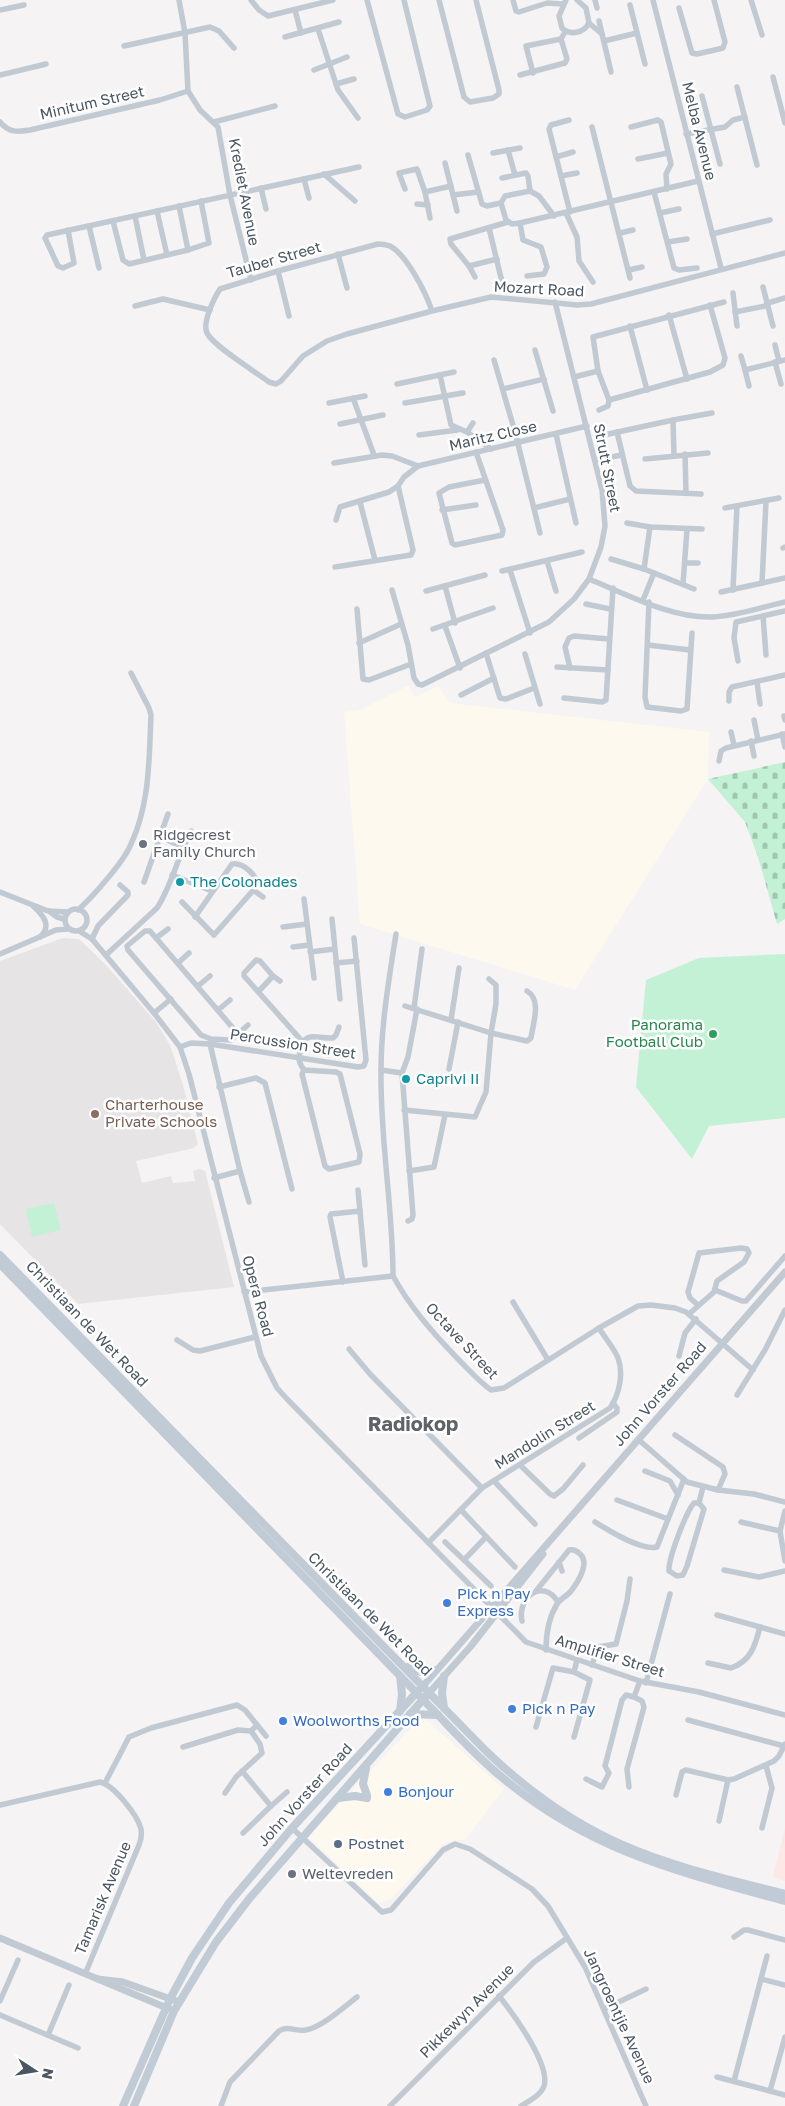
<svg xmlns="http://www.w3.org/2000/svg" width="785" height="2106" font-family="'Golos Text',sans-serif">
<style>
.commercial{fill:#fdf9ef}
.education{fill:#e6e4e5}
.medical{fill:#fce8e6}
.cemetery{fill:url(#cemetery-stones)}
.pitch{fill:#c3f1d5}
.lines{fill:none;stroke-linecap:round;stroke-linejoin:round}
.minor{stroke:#c1cad2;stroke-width:5.5}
.tertiary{stroke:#c1cad2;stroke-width:7}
.secondary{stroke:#c1cbd6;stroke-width:8}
.worship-dot{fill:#6b7280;stroke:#fff;stroke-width:2}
.culture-dot{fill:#0f9aa8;stroke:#fff;stroke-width:2}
.leisure-dot{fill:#2e9e5b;stroke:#fff;stroke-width:2}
.education-dot{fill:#8d6e63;stroke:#fff;stroke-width:2}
.shop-dot{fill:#3f7fe0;stroke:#fff;stroke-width:2}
.service-dot{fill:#5c6f8a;stroke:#fff;stroke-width:2}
.labels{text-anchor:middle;stroke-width:5;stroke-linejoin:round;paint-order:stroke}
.street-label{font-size:15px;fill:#4a5661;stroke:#fff}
.worship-label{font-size:15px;fill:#5b616d;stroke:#fff;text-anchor:start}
.culture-label{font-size:15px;fill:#0d838f;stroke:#fff;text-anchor:start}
.leisure-label{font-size:15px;fill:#27864d;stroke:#fff;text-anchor:end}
.education-label{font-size:15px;fill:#785e54;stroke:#fff;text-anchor:start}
.shop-label{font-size:15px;fill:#366cbe;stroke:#fff;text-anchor:start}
.service-label{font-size:15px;fill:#4e5e75;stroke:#fff;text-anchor:start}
.district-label{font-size:20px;font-weight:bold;fill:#5f6368;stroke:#fff}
</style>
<defs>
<pattern id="cemetery-stones" width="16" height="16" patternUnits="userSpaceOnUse" patternTransform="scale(1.25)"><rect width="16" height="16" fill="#c3f1d5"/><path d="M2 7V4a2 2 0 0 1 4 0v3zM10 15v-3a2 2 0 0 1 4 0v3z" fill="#a0c6b0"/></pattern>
</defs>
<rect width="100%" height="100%" fill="#f5f3f3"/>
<g class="commercial">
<path d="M409,685L415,697L438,686L450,703L709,732L708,779L575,990L360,924L344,712L360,710Z"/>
<path d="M422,1716L504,1789L466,1839L444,1843L390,1900L378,1903L308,1837Z"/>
</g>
<path class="education" d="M63,938L79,939L105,964L156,1022L170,1045L183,1085L198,1144L194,1148L136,1161L142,1183L171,1176L173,1183L195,1181L193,1171L199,1169L205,1171L234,1287L78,1304L0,1224V961Z"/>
<path class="medical" d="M785,1829V1881L773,1877Z"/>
<path class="cemetery" d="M785,762V919L777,924L758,857L745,822L708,779Z"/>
<g class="pitch">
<path d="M785,954V1118L709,1126L692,1159L636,1087L646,980L699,958Z"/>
<path d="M54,1203L61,1230L32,1237L26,1209Z"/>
</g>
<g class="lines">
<g class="minor">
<path d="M179,0L185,33L188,91L200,110L218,127L230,195L251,280"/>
<path d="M251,0L259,10L268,16L333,0"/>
<path d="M367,0L398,114L405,117L427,110L430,106L404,0"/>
<path d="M439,0L464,97L470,102L493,98L499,94V90L476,0"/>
<path d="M513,0L516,11L519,12L547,3L563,4"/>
<path d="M566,0L559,16L562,28C570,36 584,33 589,23L586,8L577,0"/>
<path d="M595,0L597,8"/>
<path d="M653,0L721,268"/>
<path d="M751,0L762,35"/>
<path d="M630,5L645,64"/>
<path d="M679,8L692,53L697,54L719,49L723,48L725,42L714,0"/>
<path d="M0,10L24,5"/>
<path d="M295,10L301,33"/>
<path d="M599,21L611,72"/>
<path d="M589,23L602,34"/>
<path d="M318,29L338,90L358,118"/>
<path d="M285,37L339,22"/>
<path d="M604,41L637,33"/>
<path d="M124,46L210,27L219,31L234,48"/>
<path d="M314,70L347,57"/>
<path d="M533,73L526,46L561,39"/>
<path d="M0,75L46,64"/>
<path d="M520,75L565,63L567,59L561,39L565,32"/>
<path d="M773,77L785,123"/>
<path d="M336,84L354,79"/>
<path d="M737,87L757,165"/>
<path d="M702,96L720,164"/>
<path d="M569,120L551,125L549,129L570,212"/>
<path d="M0,122C9,133 18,132 30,130L160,100L188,91"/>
<path d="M214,122L275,106"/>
<path d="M592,127L630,278"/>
<path d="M631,127L658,120L661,122L671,164L666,174L667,189"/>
<path d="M686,134L725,127L733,120L745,117"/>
<path d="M508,150L515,175"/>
<path d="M493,153L520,148"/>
<path d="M468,155L482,204L487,206L501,203"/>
<path d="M556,157L573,152"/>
<path d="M638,159L668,153"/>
<path d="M445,163L457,211"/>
<path d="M324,174L355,201"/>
<path d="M561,176L577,173"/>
<path d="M502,178L526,173L528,176L530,191"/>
<path d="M304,179L309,198"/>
<path d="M261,188L266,209"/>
<path d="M405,189L399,173L417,169L425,192L430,218"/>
<path d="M246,192L249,213"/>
<path d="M425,192L451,186"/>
<path d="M654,192L674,268L679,270L697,268"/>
<path d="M453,195L478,192"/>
<path d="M417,204L428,205"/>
<path d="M179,206L188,250"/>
<path d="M157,211L167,255"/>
<path d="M566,213L577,237L579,261L593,282"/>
<path d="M660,213L679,209"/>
<path d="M135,216L144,260"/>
<path d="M554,216L539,196L530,191L505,196L501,203L506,220L512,224L520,223L698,181"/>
<path d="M113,221L123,260L129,264L188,250L209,243L201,201"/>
<path d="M520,223L523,240L541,247L547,267L544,274L527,276"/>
<path d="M89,226L99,268"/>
<path d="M489,228L503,286"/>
<path d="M68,230L74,263L63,268L58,266L45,238L47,235L359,167"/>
<path d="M620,233L633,230"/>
<path d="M712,234L770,220"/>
<path d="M668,242L687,239"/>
<path d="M338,254L347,288"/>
<path d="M469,266L497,259"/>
<path d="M629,270L642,267"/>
<path d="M278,271L289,316"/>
<path d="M475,277L469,266L451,244L450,239L508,222"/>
<path d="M763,287L773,326"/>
<path d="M733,293L737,326"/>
<path d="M135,306L163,299L210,310"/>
<path d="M432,311C426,293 407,255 390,246C387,245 382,244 378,244L278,271L220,289C214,298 202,323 207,333C213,346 256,372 269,382L276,384L281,381L303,356L327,341L347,334L432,311L491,297L577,305L591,304L785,253"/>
<path d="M735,312L765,306L771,302L785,298"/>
<path d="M669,315L687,379"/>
<path d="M630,326L647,390"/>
<path d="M775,345L779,361"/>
<path d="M535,350L553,411"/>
<path d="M741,356L745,370L785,360"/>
<path d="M494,360L515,432L540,533"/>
<path d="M775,362L781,384"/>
<path d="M745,370L749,386"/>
<path d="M440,375L451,425L467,432L491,449"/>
<path d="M574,377L598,371"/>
<path d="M397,384L454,372"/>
<path d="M503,389L544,379"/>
<path d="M353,398L374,455"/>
<path d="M609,400L710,372L723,365L725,358L710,305"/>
<path d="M329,403L365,396"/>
<path d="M405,403L463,393"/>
<path d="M599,410L608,406L609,400L598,371L593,337L724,302"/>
<path d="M673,420L674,456"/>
<path d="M340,424L383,415"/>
<path d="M467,432L473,423"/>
<path d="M617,432L630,486L636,491L701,494"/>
<path d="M556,434L576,523"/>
<path d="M419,435L457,430"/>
<path d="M604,435L673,420L712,413"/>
<path d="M476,452L503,530L502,535L455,545L452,543L439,493L449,487L485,480"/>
<path d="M685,454L686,493"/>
<path d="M645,459L708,453"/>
<path d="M595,460L622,455"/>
<path d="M334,463L382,455L392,456L418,466L587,426"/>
<path d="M360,502L375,560"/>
<path d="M534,508L570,499"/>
<path d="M725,508L779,498"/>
<path d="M442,510L476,505"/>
<path d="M336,520L340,507L389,492L398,486L404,477L418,466"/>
<path d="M627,523L650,527L702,529"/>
<path d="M783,548L785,547"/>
<path d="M611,559L644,569L694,589"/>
<path d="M547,561L556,591"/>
<path d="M685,563H698"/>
<path d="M335,567L411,555L413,550L398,486"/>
<path d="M644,569L650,527"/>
<path d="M510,570L530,633"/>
<path d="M502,571L582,552"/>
<path d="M589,579C626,594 673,619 713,617C737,616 762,607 785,602"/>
<path d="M762,583L766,501"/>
<path d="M683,584L687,529"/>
<path d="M445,586L455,623"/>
<path d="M392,590L408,645L414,678L418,684L422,685L549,622L574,599L589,579L601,547L605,526L602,490L555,302"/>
<path d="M733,590L737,506"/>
<path d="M426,591L485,575"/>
<path d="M721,592L785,578"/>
<path d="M643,600L654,573"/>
<path d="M649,602L645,697L647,707L681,711L687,709L692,633"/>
<path d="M586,604L610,609"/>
<path d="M357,609L363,679L369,680L411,664"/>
<path d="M763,616L766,655"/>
<path d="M445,626L460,668"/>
<path d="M433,629L493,608"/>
<path d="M359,643L401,624"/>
<path d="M648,645L690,650"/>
<path d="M486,653L500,698L506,699L534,688"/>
<path d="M525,654L540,704"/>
<path d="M738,661L734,638L736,622L785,611"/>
<path d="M557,667L608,670"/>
<path d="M570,668L565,647L569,638L574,636L609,639"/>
<path d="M757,682L760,704"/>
<path d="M461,695L494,678"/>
<path d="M564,698L602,702L606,700L613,588"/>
<path d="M729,701V692L732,687L785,675"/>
<path d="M784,716L785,720"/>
<path d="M754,720L758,740"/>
<path d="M731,732L734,745"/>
<path d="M782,734L785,747"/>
<path d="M751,741L754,756"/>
<path d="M719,761L721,751L726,748L785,734"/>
<path d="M160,837L183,847"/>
<path d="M172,875L212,891"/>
<path d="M144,882L168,814"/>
<path d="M253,890L263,897"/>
<path d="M0,892L48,911L68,912"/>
<path d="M304,899L314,978"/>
<path d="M182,902L214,935L256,887C259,876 243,862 232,864L195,917"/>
<path d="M34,907C44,916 52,926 40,937"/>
<circle cx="76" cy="920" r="11"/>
<path d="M78,910C89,900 98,890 107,879C116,868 126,857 131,844C150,803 149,759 151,715L149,708L131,673"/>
<path d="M49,911L57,917L64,919"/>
<path d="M332,919L340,999"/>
<path d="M283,927L307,924"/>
<path d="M79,931L92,939L154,1013L180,1047L189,1074L261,1356L277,1388L287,1399L526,1642L640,1681L699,1692L785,1715"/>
<path d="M156,938L168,929"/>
<path d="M92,939L98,926L128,895V892L120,885"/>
<path d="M293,947L309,945"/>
<path d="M310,952L334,949"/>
<path d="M0,954L56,930L68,929"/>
<path d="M106,955L157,908C172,885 178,856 191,831"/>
<path d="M178,963L189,953"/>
<path d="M336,963L357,961"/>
<path d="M273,976L260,961L256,960L244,973V976L302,1041"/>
<path d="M198,986L210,976"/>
<path d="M259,991L273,976L280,981"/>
<path d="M405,1006L491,1033L527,1041L531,1038C533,1023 542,1000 527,991"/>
<path d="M414,1008L422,949"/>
<path d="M218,1010L230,1000"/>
<path d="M154,1013L171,999"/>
<path d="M451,1020L459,968"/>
<path d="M238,1034L150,931H145L127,946L128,950L201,1035L211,1039L231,1040L248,1025"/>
<path d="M210,1044L240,1171L249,1202"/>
<path d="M180,1047L191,1043L210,1044L358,1067L364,1066L366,1060L354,938"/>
<path d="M449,1069L458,1022"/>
<path d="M304,1070L336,1072L340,1074L360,1154L359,1162L329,1169L325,1166L302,1074L304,1070C299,1063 298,1059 300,1051C305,1029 316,1039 333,1038L336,1035L339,1027"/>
<path d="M381,1070L402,1073"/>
<path d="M219,1087L256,1078L265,1083L292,1189"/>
<path d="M404,1110L475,1117L486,1092L491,1033L496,1004V985L489,979"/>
<path d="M409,1171L434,1167L445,1115"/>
<path d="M214,1178L240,1171"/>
<path d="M358,1190L360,1211"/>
<path d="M408,1221L412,1219L413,1215L402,1073L408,1057L417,1009"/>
<path d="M393,1276C393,1208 380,1140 381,1071C381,1025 389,979 396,934"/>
<path d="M343,1282L330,1217L331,1214L360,1211L365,1265"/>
<path d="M715,1290L742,1301H746L785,1256"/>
<path d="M244,1292L393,1276C410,1307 433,1333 457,1358C468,1369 479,1382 491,1390L504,1388L599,1328L638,1306L651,1305L675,1308L686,1312L753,1370"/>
<path d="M513,1302L548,1360"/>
<path d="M689,1314L714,1292L717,1281L744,1262L749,1253L747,1249L741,1248L699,1253L688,1292L690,1298L698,1305"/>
<path d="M177,1340L193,1350L200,1351L255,1337"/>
<path d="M349,1349L370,1374L482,1488"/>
<path d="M679,1356L685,1333L696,1319"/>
<path d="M737,1395L765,1350L785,1310"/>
<path d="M675,1435L723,1467L725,1474L718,1490"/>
<path d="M579,1438L617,1412V1408L613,1403"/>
<path d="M639,1440L687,1482L718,1490L754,1494L785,1502"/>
<path d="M520,1465L550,1494L554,1496L563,1489L583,1465"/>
<path d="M645,1471L670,1481L678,1495"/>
<path d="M494,1481L535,1524"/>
<path d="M617,1500L668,1519"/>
<path d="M699,1503H694C686,1512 668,1559 669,1571L677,1576L683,1575L687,1566L704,1509L699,1503L703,1487"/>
<path d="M461,1510L515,1567"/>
<path d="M785,1511L780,1531L785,1561"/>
<path d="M595,1522C608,1530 641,1551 657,1547L684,1479"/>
<path d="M741,1522L780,1531"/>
<path d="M486,1537L464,1560L491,1586"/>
<path d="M429,1542L482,1488L610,1408C619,1395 624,1374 618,1358C614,1348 605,1338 599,1328"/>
<path d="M445,1542L464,1560"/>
<path d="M559,1562L562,1571"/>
<path d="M724,1570L759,1577L785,1571"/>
<path d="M536,1591L569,1550C573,1549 576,1550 579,1553C591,1562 578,1582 571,1591C567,1596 560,1599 557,1604C549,1617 546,1635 546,1650"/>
<path d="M717,1615L785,1634"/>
<path d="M522,1621C517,1598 542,1577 558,1602"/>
<path d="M708,1663L731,1668C751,1661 755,1646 760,1627"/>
<path d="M592,1665L598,1647L616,1644L627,1601L630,1579"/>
<path d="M646,1683L670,1594"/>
<path d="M688,1720L784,1746"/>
<path d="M536,1727L553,1668L574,1672"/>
<path d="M574,1737L590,1680L574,1672L577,1660"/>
<path d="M183,1747L238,1730L251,1731"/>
<path d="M242,1771L271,1806L243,1833"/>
<path d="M586,1779L602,1787L609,1773L605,1766L622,1700L626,1695L634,1697"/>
<path d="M105,1783L129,1737L151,1728L237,1705L245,1710L266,1736"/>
<path d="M629,1787L627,1769L644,1707L642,1701L634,1697L640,1681"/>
<path d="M225,1793L236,1777L262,1753L260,1744L251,1731L257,1725"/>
<path d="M676,1795L682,1772L686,1770L728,1780L734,1779L774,1761L779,1756L785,1744"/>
<path d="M0,1805L100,1782C114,1785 138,1816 141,1829C142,1835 141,1840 139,1845L85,1974"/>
<path d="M271,1806L287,1792"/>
<path d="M719,1821L728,1780"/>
<path d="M292,1828L382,1912L391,1910L443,1850L455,1844L470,1849L532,1889L548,1906L585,1967L646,2106"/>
<path d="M762,1828L772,1788L766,1766"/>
<path d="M734,1937L744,1930H748L785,1940"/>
<path d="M761,1979L785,1985"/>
<path d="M499,1996C512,2012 551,2065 544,2086C541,2095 529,2101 521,2106"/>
<path d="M0,2001L18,1960"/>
<path d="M604,2009L646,1989"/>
<path d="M0,2015L78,2048"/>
<path d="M48,2035L69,1985"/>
<path d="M717,2077L785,2095"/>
<path d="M734,2081L767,1956"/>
<path d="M770,2091L785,2037"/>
<path d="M221,2106L230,2082L279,2031C288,2025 296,2032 306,2030C322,2027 344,2007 357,1997"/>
<path d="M390,2106L534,1962L567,1938"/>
</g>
<g class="tertiary">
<path d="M423,1686L785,1272"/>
<path d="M429,1693L471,1646L543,1554"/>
<path d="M0,1938L174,2011"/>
<path d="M98,1979L123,1982L179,2002"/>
</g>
<g class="secondary">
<path d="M0,1255L487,1752C527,1790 574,1824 625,1846C676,1868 731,1880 785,1894"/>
<path d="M0,1264L438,1715C459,1737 480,1760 504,1779C591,1851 679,1872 785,1901"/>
<path d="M408,1667L421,1672L436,1670"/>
<path d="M444,1676L442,1693L444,1708"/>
<path d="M400,1711L402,1694L400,1676"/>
<path d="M410,1714L438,1715"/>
<path d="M366,1768L363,1784L367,1795"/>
<path d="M338,1798L355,1796L367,1798"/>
<path d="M123,2106L170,1999L192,1958L229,1903L292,1828L419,1690"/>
<path d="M134,2106L174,2011L216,1942L249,1899L426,1696"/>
</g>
</g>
<g class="worship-dot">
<circle cx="143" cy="844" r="5"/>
<circle cx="292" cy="1874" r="5"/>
</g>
<g class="culture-dot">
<circle cx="180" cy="882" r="5"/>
<circle cx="406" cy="1079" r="5"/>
</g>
<circle class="leisure-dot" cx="713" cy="1034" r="5"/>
<circle class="education-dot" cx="95" cy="1114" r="5"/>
<g class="shop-dot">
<circle cx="447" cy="1603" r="5"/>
<circle cx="512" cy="1709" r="5"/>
<circle cx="283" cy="1721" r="5"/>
<circle cx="388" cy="1792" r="5"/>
</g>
<circle class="service-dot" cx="338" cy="1844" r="5"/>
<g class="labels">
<g class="street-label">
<text transform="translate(92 103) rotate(-13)" y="5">Minitum Street</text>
<text transform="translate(699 131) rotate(76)" y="5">Melba Avenue</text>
<text transform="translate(244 192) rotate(79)" y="5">Krediet Avenue</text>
<text transform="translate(274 260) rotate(-16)" y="5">Tauber Street</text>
<text transform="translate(539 289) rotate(3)" y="5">Mozart Road</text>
<text transform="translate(493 436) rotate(-13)" y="5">Maritz Close</text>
<text transform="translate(607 468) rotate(79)" y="5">Strutt Street</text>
<text transform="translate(293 1044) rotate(9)" y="5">Percussion Street</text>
<text transform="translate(258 1296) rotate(75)" y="5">Opera Road</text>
<text transform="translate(87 1324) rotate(46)" y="5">Christiaan de Wet Road</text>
<text transform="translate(462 1341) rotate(47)" y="5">Octave Street</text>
<text transform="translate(660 1394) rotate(-49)" y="5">John Vorster Road</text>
<text transform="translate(545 1435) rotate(-32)" y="5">Mandolin Street</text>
<text transform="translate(370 1614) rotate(45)" y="5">Christiaan de Wet Road</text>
<text transform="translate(610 1656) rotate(17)" y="5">Amplifier Street</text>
<text transform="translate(305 1795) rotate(-48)" y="5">John Vorster Road</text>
<text transform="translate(103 1898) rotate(-67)" y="5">Tamarisk Avenue</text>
<text transform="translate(467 2011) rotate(-45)" y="5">Pikkewyn Avenue</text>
<text transform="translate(619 2016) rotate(65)" y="5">Jangroentjie Avenue</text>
</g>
<g class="worship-label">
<text x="153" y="840">Ridgecrest<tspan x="153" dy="17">Family Church</tspan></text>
<text x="302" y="1879">Weltevreden</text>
</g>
<g class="culture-label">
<text x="190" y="887">The Colonades</text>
<text x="416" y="1084">Caprivi II</text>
</g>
<g class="leisure-label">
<text x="703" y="1030">Panorama<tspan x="703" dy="17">Football Club</tspan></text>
</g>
<g class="education-label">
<text x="105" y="1110">Charterhouse<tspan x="105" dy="17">Private Schools</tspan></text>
</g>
<g class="shop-label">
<text x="457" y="1599">Pick n Pay<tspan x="457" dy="17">Express</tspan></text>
<text x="522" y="1714">Pick n Pay</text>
<text x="293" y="1726">Woolworths Food</text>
<text x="398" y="1797">Bonjour</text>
</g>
<g class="service-label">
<text x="348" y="1849">Postnet</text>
</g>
<g class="district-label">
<text x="413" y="1431">Radiokop</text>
</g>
</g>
<g transform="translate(35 2071) rotate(102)" stroke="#ffffff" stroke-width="4" paint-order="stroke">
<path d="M0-4L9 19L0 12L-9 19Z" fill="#4a5661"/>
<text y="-8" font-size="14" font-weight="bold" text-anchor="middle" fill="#4a5661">N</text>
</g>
</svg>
